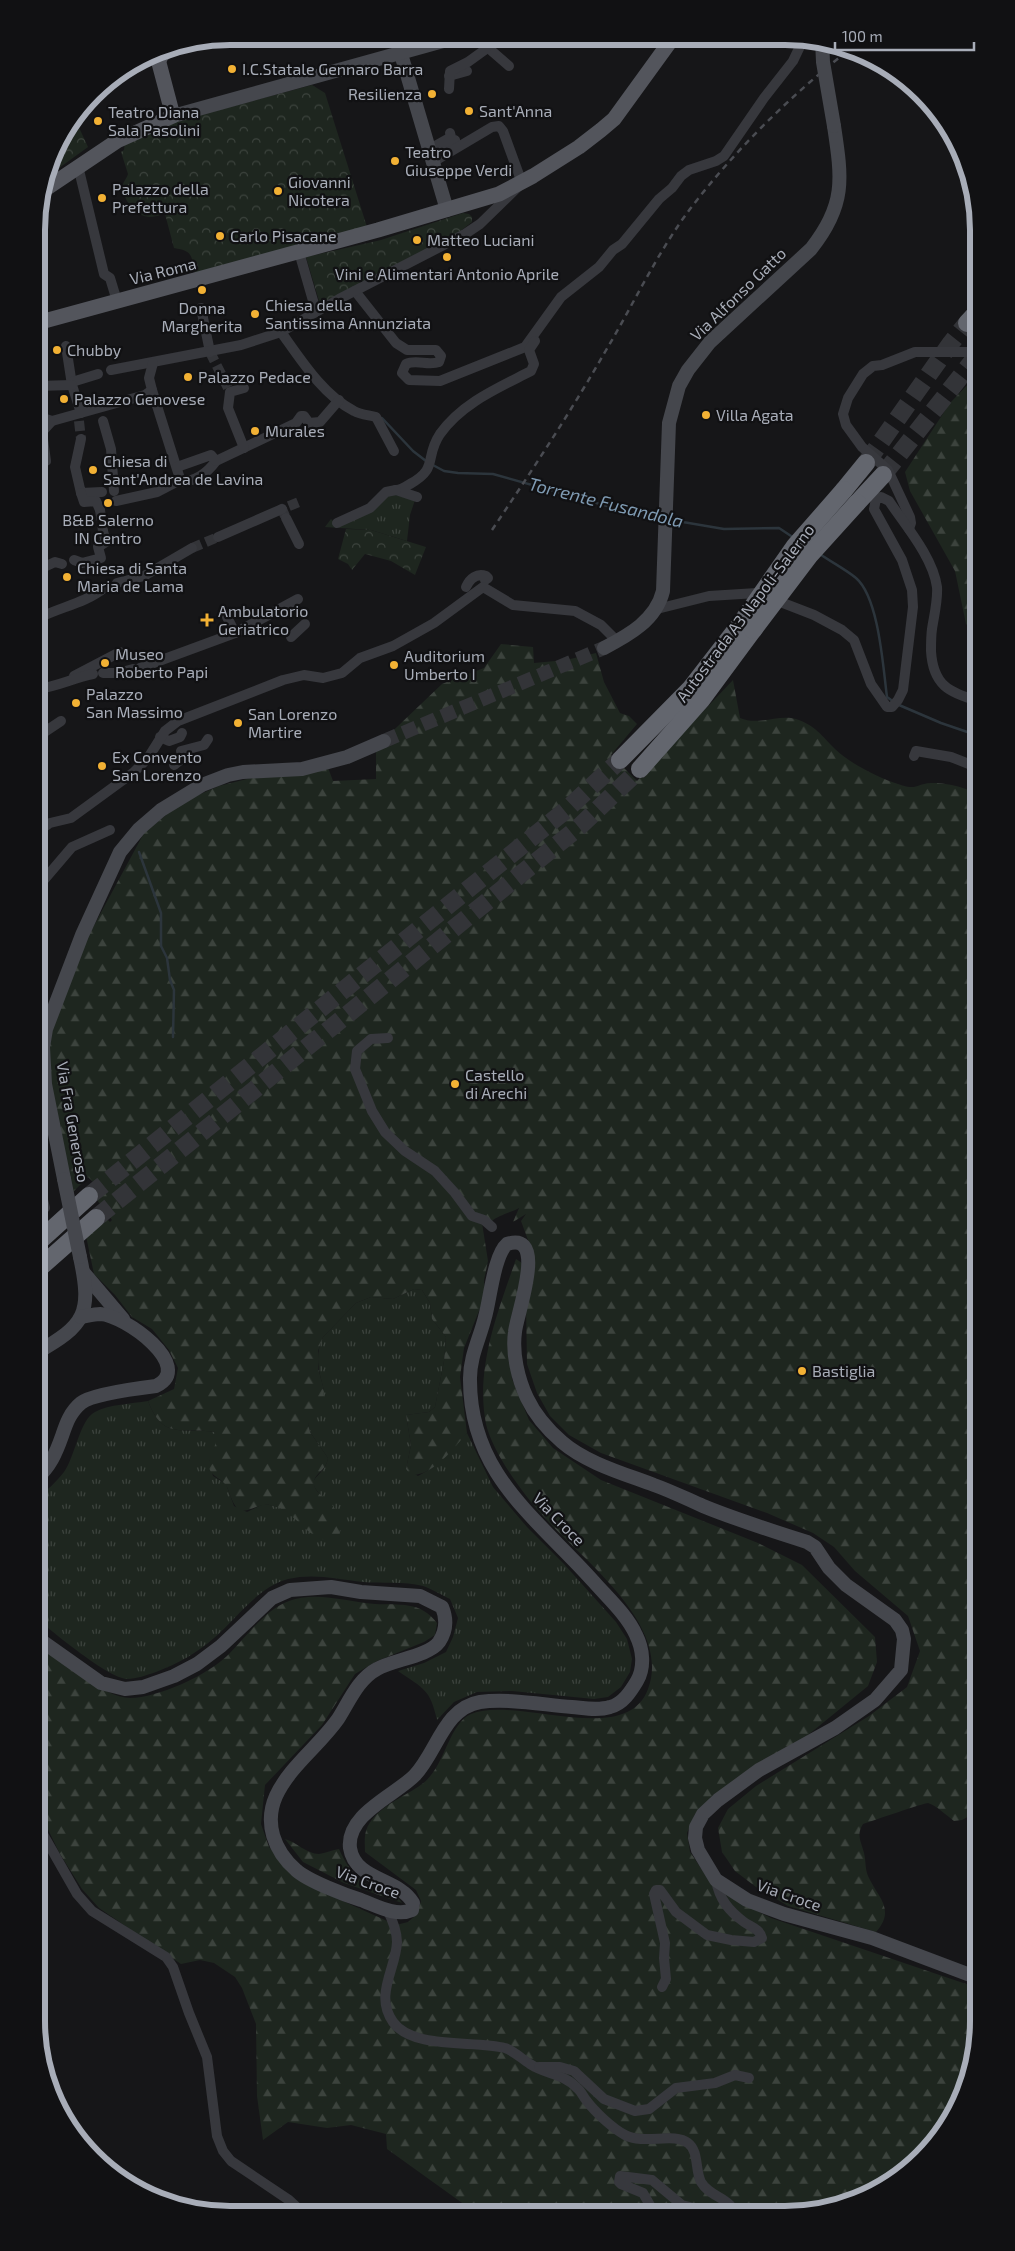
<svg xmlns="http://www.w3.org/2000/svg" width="1015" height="2251" font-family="'Exo 2',sans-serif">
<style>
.grass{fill:url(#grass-tufts)}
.forest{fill:url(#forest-firs)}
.park{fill:url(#park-crowns)}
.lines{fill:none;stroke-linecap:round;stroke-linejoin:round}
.stream{stroke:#2c353c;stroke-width:2.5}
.street-tunnel{stroke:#333438;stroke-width:10;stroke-dasharray:10 5;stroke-linecap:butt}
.secondary-tunnel{stroke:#333438;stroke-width:14;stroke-dasharray:14 7;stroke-linecap:butt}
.highway-tunnel{stroke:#333438;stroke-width:18;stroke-dasharray:18 9;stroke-linecap:butt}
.street{stroke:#37383d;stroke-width:10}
.secondary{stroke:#45474d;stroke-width:14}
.primary{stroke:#53555c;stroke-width:15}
.highway{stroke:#63666e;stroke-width:18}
.rail{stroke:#4a4c52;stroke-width:2.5;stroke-dasharray:6 5;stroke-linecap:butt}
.secondary-bridge{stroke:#45474d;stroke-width:14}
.highway-bridge{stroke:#63666e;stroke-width:18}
.poi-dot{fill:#f2b134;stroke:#111113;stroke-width:2}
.labels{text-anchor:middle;stroke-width:4.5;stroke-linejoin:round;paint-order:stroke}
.poi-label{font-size:16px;fill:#a8adb8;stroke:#111113;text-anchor:start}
.street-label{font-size:16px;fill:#a8adb8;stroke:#111113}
.water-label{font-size:18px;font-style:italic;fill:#7f9bb3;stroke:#111113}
.rim{fill:none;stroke:#a8adb8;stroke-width:6}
</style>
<defs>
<pattern id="grass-tufts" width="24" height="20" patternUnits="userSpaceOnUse" patternTransform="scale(1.25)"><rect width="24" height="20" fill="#1e261f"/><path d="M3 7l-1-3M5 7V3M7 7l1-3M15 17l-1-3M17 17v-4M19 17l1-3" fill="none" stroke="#3c433d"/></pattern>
<pattern id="forest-firs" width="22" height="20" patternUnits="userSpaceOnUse" patternTransform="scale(1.25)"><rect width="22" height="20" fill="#1e261f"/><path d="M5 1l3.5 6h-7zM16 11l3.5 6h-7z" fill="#3c433d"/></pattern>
<pattern id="park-crowns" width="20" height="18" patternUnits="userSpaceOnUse" patternTransform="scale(1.25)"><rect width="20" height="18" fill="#1e261f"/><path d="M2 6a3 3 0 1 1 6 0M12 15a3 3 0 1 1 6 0" fill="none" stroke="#3c433d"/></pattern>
</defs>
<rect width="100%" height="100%" fill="#161618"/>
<g class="grass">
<path d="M387,493L415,500L410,515L407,541L371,530L325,527L331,519L335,523Z"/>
<path d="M414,1289L422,1290L430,1303L432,1319L446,1337L444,1361L435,1407L429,1412L406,1415L411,1445L406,1469L418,1476L432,1468L467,1433L493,1487L527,1527L564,1564L616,1622L627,1639L632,1659L630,1672L621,1687L608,1697L594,1699L512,1691L477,1692L454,1702L437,1720C430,1689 424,1689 398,1671L424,1663L446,1652L453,1637L458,1618L450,1599C442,1595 432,1589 423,1586C404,1581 382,1584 363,1582C337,1579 313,1573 288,1579C258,1587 237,1618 214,1638C197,1653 177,1664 156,1672C147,1675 136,1679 127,1679C108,1678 53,1632 36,1618V1498C47,1491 56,1482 64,1472C75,1457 80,1419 95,1412C110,1404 131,1404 148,1401C163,1440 180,1427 215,1432L218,1439L209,1462L213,1476L226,1484L234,1506L247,1512C252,1510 258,1506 262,1505C280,1502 297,1519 308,1530L329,1502C297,1476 324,1481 328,1458L310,1432L308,1424L324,1390C319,1372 314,1356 323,1337L356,1303L371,1297L393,1299Z"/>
</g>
<g class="forest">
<path d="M979,373V636L966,624L955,571L910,491L905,472L950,403Z"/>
<path d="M501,644L533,647L534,663L566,660L596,653L604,682L620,713L629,716L637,724L611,755L637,781L733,680L740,718C758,726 778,714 796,719C815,725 822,736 835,749C849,763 879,778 898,784C918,791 915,784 931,783C944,782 969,788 979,795L978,1811L962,1820L954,1821C947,1816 936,1805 928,1803C924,1803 872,1821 863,1824C856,1835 861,1841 864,1853C866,1861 865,1869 868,1876C878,1898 896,1909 876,1932L788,1906L756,1887L735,1871L722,1852L718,1828L728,1809L756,1786L869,1716L907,1687L920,1651L908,1616L855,1571L834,1547L813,1533L767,1513L601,1453L569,1435L550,1416L537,1393L527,1364L526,1304L533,1282L535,1259L521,1221L526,1214L513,1222L519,1208C512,1212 497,1216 492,1221L482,1223L488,1261L484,1280L485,1296L464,1348L460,1377L467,1433C454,1448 433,1476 411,1475L406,1469L411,1445L406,1415L429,1412L435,1407L444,1361L446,1337L432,1319L430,1303L422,1290L414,1289L393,1299L371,1297L356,1303L323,1337L318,1351V1368L324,1390L323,1405L308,1424L310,1432L328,1458C326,1472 313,1473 314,1484C315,1493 324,1496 329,1501C338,1511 343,1526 338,1538C333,1538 326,1540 322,1539C304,1534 294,1510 270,1505C259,1503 250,1512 240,1511C232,1504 231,1496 227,1487C222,1477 207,1477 209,1462C211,1451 219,1444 215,1432C180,1427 163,1440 148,1401L174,1389L178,1368L169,1350L152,1329L132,1317L115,1295L94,1274L86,1236L105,1217L110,1222L112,1220L97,1200L104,1193L88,1177L73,1192L53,1106L47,1053L54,1019L77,957L144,833L182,802L219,786L259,776L327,765L333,781L376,779V747L442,684L484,668Z"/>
<path d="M516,1259L522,1263L523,1283L509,1333L512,1379L529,1420L553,1448L601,1480L758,1543L802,1565L875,1637L877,1662L868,1686L797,1744L695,1814L687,1833L690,1852L709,1880L739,1902L771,1918L978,1988V2034L964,2095L931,2149L892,2182L835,2208L785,2215L465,2213V2205L387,2149L386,2134L351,2125L327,2128L288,2122L263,2140L257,2096L256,2024L242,1988L235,1977L214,1963L200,1960L181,1964L99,1908L82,1889L60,1854L36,1805V1642C58,1658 104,1698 130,1698C158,1698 207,1675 227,1656C245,1639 264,1610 289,1601C316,1591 347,1602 375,1604C399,1605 421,1601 437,1623L435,1635L424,1642L377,1661L355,1674L322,1725L265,1785L261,1824L269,1847L305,1884L396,1925L408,1922L417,1914L421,1901L416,1890L365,1852C365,1846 364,1837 366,1831C373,1808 405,1797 422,1784C445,1768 448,1724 471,1714C516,1695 626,1749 648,1689C672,1625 583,1560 546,1519C525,1497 493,1454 486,1424C475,1368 498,1311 516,1259Z"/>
<path d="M285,1839C296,1842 307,1854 319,1854C325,1853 333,1850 339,1849C349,1871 360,1884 382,1892C391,1895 397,1895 402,1903L344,1883L303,1862Z"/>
</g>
<g class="park">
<path d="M312,85L325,93L367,227L195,273C191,255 193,251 174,248L165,214C160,215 154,217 149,217C135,216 122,199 123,185C123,182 127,178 128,174L121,152L124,150L125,141L174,122Z"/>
<path d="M75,119L88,147L48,176L56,144Z"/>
<path d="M463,213L469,214L472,217V222L449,240L320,304L306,257L381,240Z"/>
<path d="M346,529L371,530L426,547L415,575L391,561L365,554L352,570L348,564L338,559Z"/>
</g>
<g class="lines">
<g class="stream">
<path d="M382,418L413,451L426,461"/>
<path d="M431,464L444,471L458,473L493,474L632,513L660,519"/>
<path d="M671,520L724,529L779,528L794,538"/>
<path d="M820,554C831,562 845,569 856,578C879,598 883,667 887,697L894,702"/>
<path d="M899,705L941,723L979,736"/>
<path d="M139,852L161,913V946L167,958L170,980L174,990L173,1037"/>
</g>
<g class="street-tunnel">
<path d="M210,352L230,392"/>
<path d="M79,421L81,439"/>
<path d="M100,510L103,531"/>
<path d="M285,516L282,509L299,502"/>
<path d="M192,548L218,537"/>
</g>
<path class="secondary-tunnel" d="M384,741L604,648"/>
<g class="highway-tunnel">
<path d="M866,463L951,343L967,323"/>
<path d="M883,475L979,353"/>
<path d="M89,1196L566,810L620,760"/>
<path d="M96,1218L579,827L640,769"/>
</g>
<g class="street">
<path d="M486,46L509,66"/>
<path d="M449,76L467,71"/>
<path d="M449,89L450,71L468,62L486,49L485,38"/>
<path d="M450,133L451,137L435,146L437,150L455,140L456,145L454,146"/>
<path d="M78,166L104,274L110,278L117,301"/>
<path d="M299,252L316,311"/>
<path d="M355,291L396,343L407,350H436L441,356L439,362C428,366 416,359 406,364L402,373L409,380L440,381L525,347L561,297L599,267L613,250L622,244L659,199L672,188L681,176L689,170L716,161L724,156L764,98L793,61L803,40"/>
<path d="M201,308L210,352"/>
<path d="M281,332C301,360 323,395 354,411C361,415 369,415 376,417L394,451"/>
<path d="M66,346L72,385L81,413"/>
<path d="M111,370L241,345L281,332L339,299L465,234L480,224L522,183L503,131L499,126L492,127L433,162"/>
<path d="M72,382L98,374"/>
<path d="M37,386L72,385"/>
<path d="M152,390L181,482C196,481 208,472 216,461L296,423L301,416H304L309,423L320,422L339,400"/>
<path d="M37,416L52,421"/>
<path d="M103,421L111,449L114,491"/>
<path d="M81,439L75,467L81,493L102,492"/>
<path d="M244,448L228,408L230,392L244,388"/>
<path d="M37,464L46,461L42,432L52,421L145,395L152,390L149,378L153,363"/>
<path d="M177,467L211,455L216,461"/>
<path d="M81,493L84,502L96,501L100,510"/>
<path d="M417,497L396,490C401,490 405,487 410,484C439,468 424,458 440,434C462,403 498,388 531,371L534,364L529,350L535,341"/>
<path d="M116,501L157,492L180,480"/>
<path d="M286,518L299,544"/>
<path d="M337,523L370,508L386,492L396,490"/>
<path d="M909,529L911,523L910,517L888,470L862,447L846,425L843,414L848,398L863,374L873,366L882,365L915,352H979"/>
<path d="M218,537L282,509"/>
<path d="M74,560L82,563L101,558L98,547L106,542L103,531"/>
<path d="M37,564L42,568L55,562L62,564"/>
<path d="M117,583L144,576L192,548"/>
<path d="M466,587C470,578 477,573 486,576L488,578L485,580"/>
<path d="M657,609L709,596L757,593L814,615L842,630L854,640L871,684L887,707H892L898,700L903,690L913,607L912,590L902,560L874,509L876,499L881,497L889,501C905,525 933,557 937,587C938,600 934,616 932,629C931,636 931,644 931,651C933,685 949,693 979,701"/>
<path d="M227,617L235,633"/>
<path d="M37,619C59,607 84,604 104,588"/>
<path d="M291,637L305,624"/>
<path d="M140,668L235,633L298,599"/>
<path d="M103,673H118L133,669"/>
<path d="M74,676L120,652"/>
<path d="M37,689C56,687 73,678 93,674"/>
<path d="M37,737L61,721"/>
<path d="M160,737L169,741L180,737L182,733"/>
<path d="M914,756L916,751L951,757L979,768"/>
<path d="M174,765L184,757L181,751L204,745L208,739"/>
<path d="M37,832L50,823L71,818L134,772L148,758L165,731L178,721L283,680L304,675L323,678L342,673L360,658L393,646L434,623L483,587L513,605L575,611L601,625L617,641"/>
<path d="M37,888L72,847L110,830"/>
<path d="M388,1038L371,1039L357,1051L355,1069L372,1111L385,1132L405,1151L435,1171L455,1193L472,1216L484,1220L492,1227"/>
<path d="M36,1171L45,1208"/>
<path d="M36,1822L77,1894L92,1911L166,1957L173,1967L189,2013L207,2057L217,2136L223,2151L231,2161L289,2200L302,2212"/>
<path d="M387,1909C392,1919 397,1930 397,1942C396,1969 374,1995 393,2022C413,2050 474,2040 505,2048C514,2051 522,2059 530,2064C545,2074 565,2074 577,2088C581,2091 583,2096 586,2100C595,2112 612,2128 625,2135C644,2145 674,2132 688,2143C699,2151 695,2171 701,2182C708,2194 721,2196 730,2205V2211L726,2214"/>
<path d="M662,1987L666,1979L664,1958L665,1943L654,1894L656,1890H660L676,1912L707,1935L731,1940L754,1942L762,1938C760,1929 751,1927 744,1922C729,1911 719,1899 716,1880"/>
<path d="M539,2067H560L574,2071L604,2099L635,2111L649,2109L676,2088L715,2083L735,2075L749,2078"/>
<path d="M655,2214L643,2193L621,2184L619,2182L620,2176L652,2180L682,2205L716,2214"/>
</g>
<g class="secondary">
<path d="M396,37L447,210"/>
<path d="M173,116L454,38"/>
<path d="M604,648C629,635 656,620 663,591L669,423L679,386L688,370L710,342L811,249C846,205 842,179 834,126"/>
<path d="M64,1179L45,1084L43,1047L46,1029L82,935L120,852L139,829L161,810L202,785L228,775L243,772L302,769L347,757L384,741"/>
<path d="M84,1273L123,1319"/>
<path d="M36,1353C86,1325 92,1313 80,1257"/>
<path d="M36,1479C50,1467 56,1453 62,1436C66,1424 70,1412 81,1403C92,1394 140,1388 156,1386C196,1367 125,1315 100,1314C94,1314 87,1316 81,1317"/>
<path d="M36,1637L101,1683L125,1689L143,1687L174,1676L197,1664L221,1646L272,1598L290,1590L331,1587L361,1592L420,1596L442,1607C447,1619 447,1630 439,1642C429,1656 392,1660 377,1669C358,1679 349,1702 338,1719C319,1746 290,1766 276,1796C264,1823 274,1851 296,1870C308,1881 345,1895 361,1900C377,1906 396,1917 412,1910L413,1903C399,1878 355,1881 350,1848C346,1814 396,1795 415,1775C437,1752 444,1708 480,1702C508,1698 544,1705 572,1707C584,1708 598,1711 610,1707C623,1704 631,1691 637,1681C645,1667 643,1649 636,1635C627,1615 608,1598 594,1582C537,1518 469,1474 470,1378C470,1356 480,1338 485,1317C490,1300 494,1255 507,1244C549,1230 516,1316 515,1332C512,1353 518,1379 527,1398C535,1415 548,1430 562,1442C586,1463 625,1474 654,1485C671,1491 687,1499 703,1506C737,1520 772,1531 807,1542L815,1547L829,1568L846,1585L895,1620L902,1630L904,1639L901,1670L875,1700L835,1728L759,1770L718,1800L703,1814L696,1827L695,1838L698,1850L716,1880L747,1900L784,1914L872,1938L978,1978"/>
</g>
<g class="primary">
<path d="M44,190L117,141L173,116L159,63L160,57L170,48"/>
<path d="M37,323L378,230L499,194L533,176L579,147L601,130L614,119L672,39"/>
</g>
<g class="highway">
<path d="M967,323L979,310"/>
<path d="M844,490L866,463"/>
<path d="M857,503L883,475"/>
<path d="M620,760L691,688L742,622"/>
<path d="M640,769L702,699L753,630"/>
<path d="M36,1244L89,1196"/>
<path d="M36,1271L96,1218"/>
</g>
<path class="rail" d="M492,530C531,472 570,413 605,352C633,305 657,253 690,209C736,149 790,96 850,49"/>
<g class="secondary-bridge">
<path d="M822,40L823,62L834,126"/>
<path d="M64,1179L80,1257"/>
</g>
<g class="highway-bridge">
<path d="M742,622L795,546L844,490"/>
<path d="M753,630L809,556L857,503"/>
</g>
</g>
<g class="poi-dot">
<circle cx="232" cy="69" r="5"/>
<circle cx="432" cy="94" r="5"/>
<circle cx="469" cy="111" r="5"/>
<circle cx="98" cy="121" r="5"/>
<circle cx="395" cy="161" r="5"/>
<circle cx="278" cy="191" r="5"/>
<circle cx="102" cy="198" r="5"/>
<circle cx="220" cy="236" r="5"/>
<circle cx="417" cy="240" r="5"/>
<circle cx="447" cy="257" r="5"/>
<circle cx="202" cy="290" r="5"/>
<circle cx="255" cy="314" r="5"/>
<circle cx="57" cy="350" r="5"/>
<circle cx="188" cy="377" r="5"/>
<circle cx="64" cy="399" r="5"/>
<circle cx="706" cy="415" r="5"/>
<circle cx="255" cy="431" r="5"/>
<circle cx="93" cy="470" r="5"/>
<circle cx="108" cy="503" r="5"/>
<circle cx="67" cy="577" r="5"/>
<path d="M204.5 612.5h5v5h5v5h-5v5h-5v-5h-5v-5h5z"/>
<circle cx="105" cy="663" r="5"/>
<circle cx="394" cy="665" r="5"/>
<circle cx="76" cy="703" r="5"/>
<circle cx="238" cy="723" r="5"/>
<circle cx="102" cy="766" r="5"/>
<circle cx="455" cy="1084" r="5"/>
<circle cx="802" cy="1371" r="5"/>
</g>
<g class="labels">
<g class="poi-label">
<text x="242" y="75">I.C.Statale Gennaro Barra</text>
<text x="422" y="100" text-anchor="end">Resilienza</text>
<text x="479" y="117">Sant'Anna</text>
<text x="108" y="118">Teatro Diana<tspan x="108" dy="18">Sala Pasolini</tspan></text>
<text x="405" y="158">Teatro<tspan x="405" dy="18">Giuseppe Verdi</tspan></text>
<text x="288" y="188">Giovanni<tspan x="288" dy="18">Nicotera</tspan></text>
<text x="112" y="195">Palazzo della<tspan x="112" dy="18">Prefettura</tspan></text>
<text x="230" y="242">Carlo Pisacane</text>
<text x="427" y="246">Matteo Luciani</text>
<text x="447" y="280" text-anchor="middle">Vini e Alimentari Antonio Aprile</text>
<text x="265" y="311">Chiesa della<tspan x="265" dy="18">Santissima Annunziata</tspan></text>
<text x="202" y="314" text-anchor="middle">Donna<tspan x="202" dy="18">Margherita</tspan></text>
<text x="67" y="356">Chubby</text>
<text x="198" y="383">Palazzo Pedace</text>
<text x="74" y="405">Palazzo Genovese</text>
<text x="716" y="421">Villa Agata</text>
<text x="265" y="437">Murales</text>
<text x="103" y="467">Chiesa di<tspan x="103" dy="18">Sant'Andrea de Lavina</tspan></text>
<text x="108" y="526" text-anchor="middle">B&amp;B Salerno<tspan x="108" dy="18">IN Centro</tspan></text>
<text x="77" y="574">Chiesa di Santa<tspan x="77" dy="18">Maria de Lama</tspan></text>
<text x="218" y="617">Ambulatorio<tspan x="218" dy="18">Geriatrico</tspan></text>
<text x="115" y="660">Museo<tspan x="115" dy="18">Roberto Papi</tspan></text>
<text x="404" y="662">Auditorium<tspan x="404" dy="18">Umberto I</tspan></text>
<text x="86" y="700">Palazzo<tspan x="86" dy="18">San Massimo</tspan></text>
<text x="248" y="720">San Lorenzo<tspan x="248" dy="18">Martire</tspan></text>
<text x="112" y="763">Ex Convento<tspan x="112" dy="18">San Lorenzo</tspan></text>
<text x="465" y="1081">Castello<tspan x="465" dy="18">di Arechi</tspan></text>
<text x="812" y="1377">Bastiglia</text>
</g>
<g class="street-label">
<text transform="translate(163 271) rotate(-14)" y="6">Via Roma</text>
<text transform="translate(738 294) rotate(-44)" y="6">Via Alfonso Gatto</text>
<text transform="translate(745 613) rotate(-53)" y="6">Autostrada A3 Napoli-Salerno</text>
<text transform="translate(73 1122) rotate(80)" y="6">Via Fra Generoso</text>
<text transform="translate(559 1519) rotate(46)" y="6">Via Croce</text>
<text transform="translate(368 1882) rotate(20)" y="6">Via Croce</text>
<text transform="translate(789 1895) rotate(19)" y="6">Via Croce</text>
</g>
<g class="water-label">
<text transform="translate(606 503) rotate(14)" y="6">Torrente Fusandola</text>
</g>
</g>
<path d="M0 0H1015V2251H0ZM230 45H785A185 185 0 0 1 970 230V2021A185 185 0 0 1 785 2206H230A185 185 0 0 1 45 2021V230A185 185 0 0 1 230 45Z" fill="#111113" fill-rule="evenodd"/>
<path class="rim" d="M230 45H785A185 185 0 0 1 970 230V2021A185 185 0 0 1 785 2206H230A185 185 0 0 1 45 2021V230A185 185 0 0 1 230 45Z"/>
<path d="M835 42v8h139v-8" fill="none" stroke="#a8adb8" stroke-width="2.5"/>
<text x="842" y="42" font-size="15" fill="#a8adb8" stroke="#111113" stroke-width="4" paint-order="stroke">100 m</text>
</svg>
